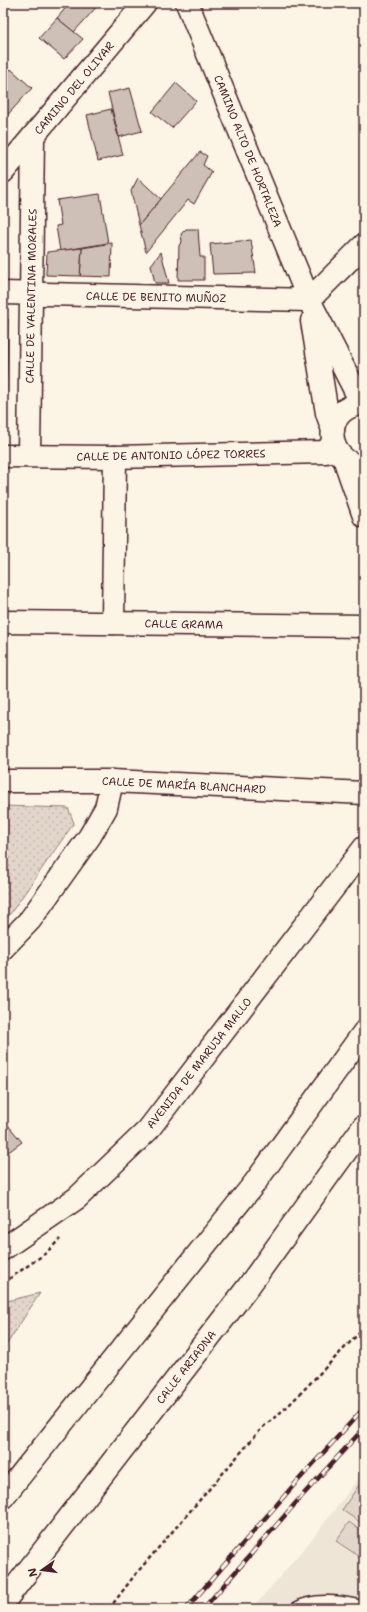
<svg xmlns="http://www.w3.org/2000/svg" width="367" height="1612" font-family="'Shantell Sans',sans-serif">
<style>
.built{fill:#eee5d7}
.green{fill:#e2d5ca;stroke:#967a7a}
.park{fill:url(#park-dots);stroke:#967a7a}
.building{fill:#cfc0b7;stroke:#4a1f2b}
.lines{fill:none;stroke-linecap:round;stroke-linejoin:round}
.lane-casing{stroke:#4a1f2b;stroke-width:16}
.street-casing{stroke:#4a1f2b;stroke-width:25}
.highway-casing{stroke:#4a1f2b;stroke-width:25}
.path{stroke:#4a1f2b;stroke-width:2.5;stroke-dasharray:4 3;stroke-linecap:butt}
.lane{stroke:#fcf5e5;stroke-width:13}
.street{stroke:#fcf5e5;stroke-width:22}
.highway{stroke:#fcf5e5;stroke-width:22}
.rail-casing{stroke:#4a1f2b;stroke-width:4.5}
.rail{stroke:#fcf5e5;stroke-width:3;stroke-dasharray:9;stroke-linecap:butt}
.labels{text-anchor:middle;stroke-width:3;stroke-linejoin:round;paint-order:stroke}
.street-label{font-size:11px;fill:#4a1f2b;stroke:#fcf5e5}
</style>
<defs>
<pattern id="park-dots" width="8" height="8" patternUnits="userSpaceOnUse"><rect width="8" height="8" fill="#e2d5ca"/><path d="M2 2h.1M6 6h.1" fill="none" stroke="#c3b6ae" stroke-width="1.8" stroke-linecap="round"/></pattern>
</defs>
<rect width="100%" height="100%" fill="#fcf5e5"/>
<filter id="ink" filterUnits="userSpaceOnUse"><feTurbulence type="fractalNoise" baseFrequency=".025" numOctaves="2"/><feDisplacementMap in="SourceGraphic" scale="8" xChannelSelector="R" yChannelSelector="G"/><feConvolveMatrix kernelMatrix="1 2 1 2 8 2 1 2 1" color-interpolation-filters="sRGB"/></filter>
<g filter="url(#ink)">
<path class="built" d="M364,1475V1609H252L317,1533L360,1476Z"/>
<g class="green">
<path d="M361,1482L364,1484V1525L342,1510Z"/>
<path d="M349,1522L364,1533V1560L336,1541Z"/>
</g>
<g class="park">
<path d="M3,806L68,808L74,823L3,924Z"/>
<path d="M40,1293L3,1350V1302Z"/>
</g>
<g class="building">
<path d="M70,3H100L74,32L57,18Z"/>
<path d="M57,18L83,39L64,59L39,38Z"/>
<path d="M11,69L32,88L3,120V78Z"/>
<path d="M176,83L196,101L172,128L152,112Z"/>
<path d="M130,88L142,131L119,137L108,93Z"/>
<path d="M111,109L123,155L98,161L87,115Z"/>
<path d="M200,152L207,156L203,165L212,172L194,204L188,200L146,252L139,225Z"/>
<path d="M138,178L161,199L139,225L131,191Z"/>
<path d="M100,194L108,243L60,251L56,226L61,225L57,200Z"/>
<path d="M186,229H198L200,257H204V280H178L179,245L182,242L181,234Z"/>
<path d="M251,240L256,273L213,274L210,244Z"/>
<path d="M112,243L111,277L80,276L82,248Z"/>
<path d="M82,248L80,276L46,275L47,252Z"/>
<path d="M161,252L169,283H155L151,265Z"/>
<path d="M3,319H8L6,431H3Z"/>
<path d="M3,1119L22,1142L3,1156Z"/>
</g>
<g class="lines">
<defs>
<path id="lane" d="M297,1609C314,1598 345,1603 364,1608"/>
<g id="street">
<path d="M187,3L309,300L362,404"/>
<path d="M3,172L145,3"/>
<path d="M3,293L309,300"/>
<path d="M309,300L364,245"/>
<path d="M312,321L327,413L333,430"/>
<path d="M364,404C323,405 321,461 364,467"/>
<path d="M3,456L115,457L326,452L333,442"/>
<path d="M29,456L33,137"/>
<path d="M345,461L364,516"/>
<path d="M3,622L364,626"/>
<path d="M113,623L115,457"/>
<path d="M3,781H112L364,793"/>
<path d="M3,948L30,920L90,836L106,808L112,781"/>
<path d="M3,1249L77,1198L148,1130L364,848"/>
</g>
<g id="highway">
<path d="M3,1497L254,1184L364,1032"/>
<path d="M3,1603L248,1287L364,1126"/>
</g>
</defs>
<use href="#lane" class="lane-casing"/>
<use href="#street" class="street-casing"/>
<use href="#highway" class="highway-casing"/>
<g class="path">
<path d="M3,1283L46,1253L60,1239"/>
<path d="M109,1609L134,1576L262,1428L288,1406L364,1328"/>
</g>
<use href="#lane" class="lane"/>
<use href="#street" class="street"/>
<use href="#highway" class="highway"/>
<defs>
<g id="rail">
<path d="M186,1609L293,1486L364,1408"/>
<path d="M203,1609L301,1497L364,1428"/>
</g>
</defs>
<use href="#rail" class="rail-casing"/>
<use href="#rail" class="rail"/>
</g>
</g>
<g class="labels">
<g class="street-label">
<text transform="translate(74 88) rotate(-50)" y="4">CAMINO DEL OLIVAR</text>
<text transform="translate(248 151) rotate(68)" y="4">CAMINO ALTO DE HORTALEZA</text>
<text transform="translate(31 296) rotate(-89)" y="4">CALLE DE VALENTINA MORALES</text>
<text transform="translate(156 297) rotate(1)" y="4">CALLE DE BENITO MUÑOZ</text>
<text transform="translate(171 455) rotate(-1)" y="4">CALLE DE ANTONIO LÓPEZ TORRES</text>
<text transform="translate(184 624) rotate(1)" y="4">CALLE GRAMA</text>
<text transform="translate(184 785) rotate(3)" y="4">CALLE DE MARÍA BLANCHARD</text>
<text transform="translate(199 1063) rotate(-52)" y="4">AVENIDA DE MARUJA MALLO</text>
<text transform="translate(186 1367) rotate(-52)" y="4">CALLE ARIADNA</text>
</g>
</g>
<rect width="367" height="1612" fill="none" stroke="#fcf5e5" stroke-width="16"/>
<rect x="8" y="8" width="351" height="1596" fill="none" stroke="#4a1f2b" stroke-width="1.5" filter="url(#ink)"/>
<g transform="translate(42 1570) rotate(256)" stroke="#fcf5e5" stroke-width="3" paint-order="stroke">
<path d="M0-3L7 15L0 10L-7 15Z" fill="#4a1f2b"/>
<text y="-6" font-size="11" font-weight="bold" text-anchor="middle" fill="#4a1f2b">N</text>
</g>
</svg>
